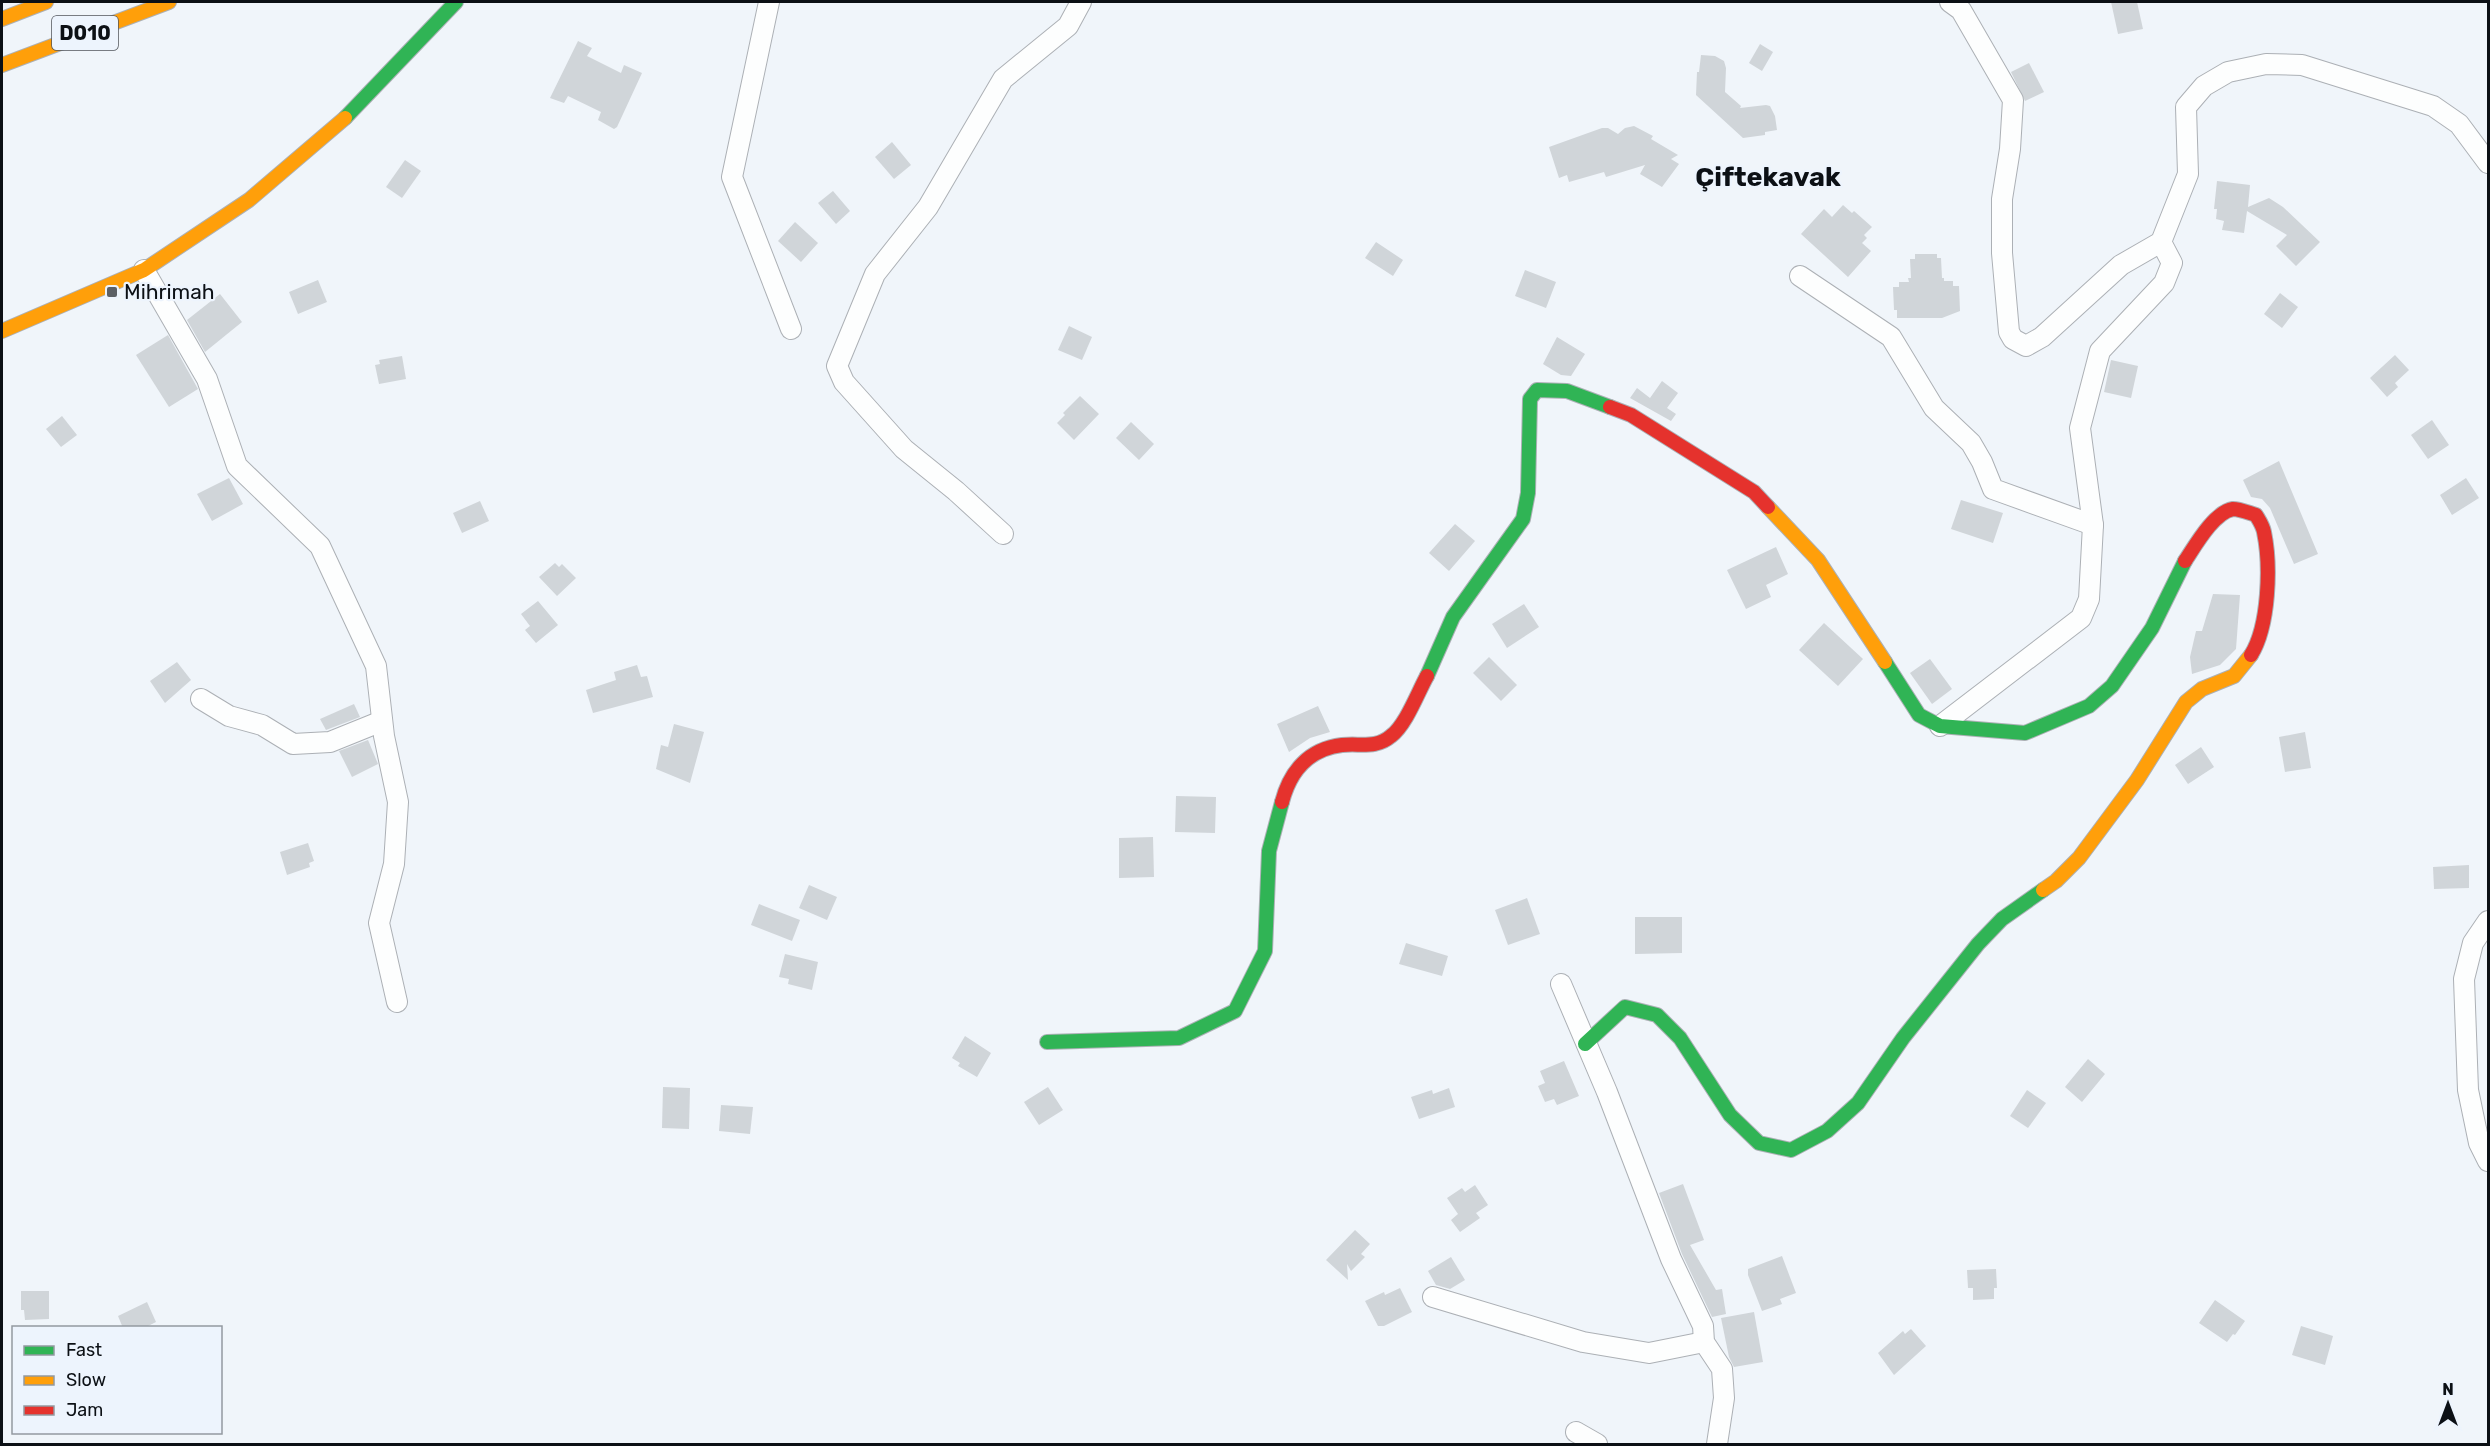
<svg xmlns="http://www.w3.org/2000/svg" width="2490" height="1446" font-family="Rubik,sans-serif">
<style>
.building{fill:#d0d5d9}
.lines{fill:none;stroke-linecap:round;stroke-linejoin:round}
.street-casing{stroke:#acb0b5;stroke-width:22}
.fast-casing{stroke:#acb0b5;stroke-width:16}
.slow-casing{stroke:#acb0b5;stroke-width:16}
.jam-casing{stroke:#acb0b5;stroke-width:16}
.street{stroke:#fdfefe;stroke-width:20}
.fast{stroke:#30b455;stroke-width:14}
.slow{stroke:#ff9f0a;stroke-width:14}
.jam{stroke:#e5322d;stroke-width:14}
.poi-dot{fill:#5c6065;stroke:#edf4fd;stroke-width:2}
.labels{text-anchor:middle;stroke-width:4.5;stroke-linejoin:round;paint-order:stroke}
.shield{fill:#edf4fd;stroke:#50545b;stroke-width:1.5}
.shield-label{font-size:20px;font-weight:bold;fill:#0c1015}
.poi-label{font-size:21px;fill:#0c1015;stroke:#edf4fd;text-anchor:start}
.district-label{font-size:27px;font-weight:bold;fill:#0c1015;stroke:#edf4fd}
</style>
<rect width="100%" height="100%" fill="#f0f5fa"/>
<g class="building">
<path d="M2111,2H2137L2143,29L2118,34Z"/>
<path d="M578,41L592,48L587,56L621,73L624,65L642,73L617,127L614,129L598,120L601,112L568,96L564,103L550,98Z"/>
<path d="M1760,44L1773,52L1762,71L1749,63Z"/>
<path d="M1701,55L1715,56L1724,61L1726,68L1725,92L1741,106L1740,108L1766,105L1770,106L1775,116L1777,130L1765,132V135L1743,138L1696,95L1697,72H1699Z"/>
<path d="M2029,63L2044,92L2025,101L2011,72Z"/>
<path d="M1634,126L1653,136L1651,139L1678,155L1671,159L1679,164L1662,187L1640,174L1645,165L1606,177L1604,172L1569,182L1567,175L1559,178L1549,147L1602,128H1608L1618,134L1625,128Z"/>
<path d="M892,142L911,165L894,179L875,157Z"/>
<path d="M405,160L421,171L402,198L386,187Z"/>
<path d="M2217,181L2250,185L2248,207L2269,198L2283,207L2320,242L2296,266L2276,246L2287,235L2247,211L2244,233L2222,230L2224,221L2216,219L2217,209H2214Z"/>
<path d="M833,191L850,211L836,224L818,203Z"/>
<path d="M1843,205L1852,213L1854,211L1872,227L1864,235L1867,238L1862,243L1871,251L1848,277L1801,234L1824,209L1832,217Z"/>
<path d="M795,222L818,243L801,262L778,241Z"/>
<path d="M1376,242L1403,260L1393,276L1365,258Z"/>
<path d="M1915,254H1937V258H1941L1942,278H1944V281H1953V286H1959L1960,311L1942,318H1897V310H1894L1893,287H1899V282H1909L1908,278H1911L1910,259H1915Z"/>
<path d="M1525,270L1556,282L1546,308L1515,296Z"/>
<path d="M318,280L327,302L298,314L289,292Z"/>
<path d="M2280,293L2298,307L2282,328L2264,314Z"/>
<path d="M220,294L242,322L205,352L187,320Z"/>
<path d="M1069,326L1092,337L1082,360L1058,350Z"/>
<path d="M168,335L198,389L169,407L136,355Z"/>
<path d="M1557,337L1585,354L1571,376L1561,375L1543,364Z"/>
<path d="M2395,355L2409,370L2395,383L2398,387L2387,397L2370,378Z"/>
<path d="M402,356L406,379L379,384L375,365L380,364L379,360Z"/>
<path d="M2111,360L2138,366L2131,398L2104,392Z"/>
<path d="M1662,381L1678,393L1667,408L1676,414L1671,421L1630,398L1637,388L1650,398Z"/>
<path d="M1080,396L1099,414L1074,440L1057,423L1065,415L1063,413Z"/>
<path d="M62,416L77,435L61,447L46,429Z"/>
<path d="M2432,420L2449,445L2428,459L2411,435Z"/>
<path d="M1131,422L1154,444L1139,460L1116,438Z"/>
<path d="M2279,461L2318,554L2294,564L2270,508L2262,499L2251,497L2243,480Z"/>
<path d="M229,478L243,504L212,521L197,494Z"/>
<path d="M2466,478L2479,498L2452,515L2440,495Z"/>
<path d="M1961,500L2003,513L1993,543L1951,529Z"/>
<path d="M480,501L489,521L462,533L453,513Z"/>
<path d="M1455,524L1475,541L1449,571L1429,553Z"/>
<path d="M1776,547L1788,574L1766,585L1771,597L1746,609L1727,570Z"/>
<path d="M555,563L559,567L562,564L576,578L557,596L539,577Z"/>
<path d="M2213,594L2240,595L2236,649L2220,665L2192,674L2190,657L2196,631H2202Z"/>
<path d="M538,601L558,625L536,643L525,630L530,626L521,614Z"/>
<path d="M1524,604L1539,627L1507,648L1492,624Z"/>
<path d="M1824,623L1863,659L1838,686L1799,650Z"/>
<path d="M1489,657L1517,685L1501,701L1473,673Z"/>
<path d="M1930,659L1952,689L1932,704L1910,673Z"/>
<path d="M177,662L191,680L165,703L150,681Z"/>
<path d="M637,665L641,677L647,676L653,697L593,713L586,690L616,680L614,672Z"/>
<path d="M354,704L360,717L326,730L320,719Z"/>
<path d="M1318,706L1330,732L1310,738L1289,752L1277,724Z"/>
<path d="M674,724L704,732L690,783L656,769L661,745L668,747Z"/>
<path d="M2305,732L2311,768L2285,772L2279,737Z"/>
<path d="M368,740L378,764L352,777L339,751Z"/>
<path d="M2201,747L2214,767L2188,784L2175,765Z"/>
<path d="M1176,796L1216,797L1215,833L1175,832Z"/>
<path d="M1153,837L1154,877L1119,878V838Z"/>
<path d="M308,843L314,861L309,863L310,867L287,875L280,852Z"/>
<path d="M2469,865V888L2434,889L2433,867Z"/>
<path d="M809,885L837,897L827,920L799,908Z"/>
<path d="M1527,898L1540,934L1508,945L1495,910Z"/>
<path d="M759,904L800,920L792,941L751,925Z"/>
<path d="M1635,917H1682V953L1635,954Z"/>
<path d="M1406,943L1448,956L1442,976L1399,964Z"/>
<path d="M785,954L818,962L812,990L788,984L789,979L779,977Z"/>
<path d="M965,1036L991,1053L977,1077L958,1066L960,1063L952,1058Z"/>
<path d="M2088,1059L2105,1074L2082,1102L2065,1087Z"/>
<path d="M1564,1061L1579,1096L1557,1105L1554,1099L1545,1102L1538,1086L1545,1083L1540,1071Z"/>
<path d="M663,1087L690,1088L689,1129L662,1128Z"/>
<path d="M1048,1087L1063,1110L1039,1125L1024,1102Z"/>
<path d="M1449,1088L1455,1107L1419,1119L1411,1097L1432,1090L1433,1094Z"/>
<path d="M2027,1090L2046,1103L2028,1128L2010,1116Z"/>
<path d="M721,1105L753,1107L750,1134L719,1131Z"/>
<path d="M1683,1184L1704,1240L1690,1245L1716,1290L1722,1289L1726,1314L1712,1317L1682,1254L1659,1193Z"/>
<path d="M1475,1185L1488,1205L1476,1213L1480,1218L1460,1232L1451,1220L1458,1214L1447,1198L1462,1188L1465,1192Z"/>
<path d="M1355,1230L1370,1244L1361,1254L1365,1257L1351,1271L1347,1264L1348,1280L1326,1260Z"/>
<path d="M1782,1256L1796,1293L1780,1299L1782,1304L1762,1311L1748,1275V1269Z"/>
<path d="M1451,1257L1465,1280L1450,1289L1436,1285L1428,1271Z"/>
<path d="M1996,1269L1997,1288H1994V1299L1973,1300V1288H1968L1967,1270Z"/>
<path d="M1400,1288L1412,1312L1384,1326H1378L1365,1301L1384,1292L1385,1295Z"/>
<path d="M21,1291H49V1319L25,1320L24,1310H21Z"/>
<path d="M2215,1300L2245,1321L2235,1335L2233,1334L2227,1342L2199,1323Z"/>
<path d="M147,1302L156,1322L144,1328H123L118,1316Z"/>
<path d="M1754,1312L1763,1362L1734,1367L1729,1357L1721,1318Z"/>
<path d="M2301,1326L2333,1336L2325,1365L2292,1355Z"/>
<path d="M1911,1329L1926,1346L1894,1375L1878,1353L1903,1331L1905,1334Z"/>
</g>
<g class="lines">
<defs>
<g id="street">
<path d="M769,2L732,177L791,329"/>
<path d="M1950,2L1961,10L2013,100L2010,149L2002,199V253L2009,332L2013,339L2026,346L2042,337L2121,265L2161,242L2188,174L2186,107L2204,86L2228,72L2266,64L2302,65L2433,106L2459,124L2488,163"/>
<path d="M144,270L207,379L237,466L320,546L376,666L384,736L398,802L394,864L379,923L397,1002"/>
<path d="M1800,276L1891,337L1934,408L1971,443L1982,462L1993,489L2093,525"/>
<path d="M1003,534L956,491L904,449L844,382L837,366L875,274L928,207L1003,79L1068,26L1081,2"/>
<path d="M201,699L229,716L262,725L293,744L330,742L382,721"/>
<path d="M1940,726L2081,618L2089,599L2093,525L2080,428L2100,351L2164,283L2172,263L2161,242"/>
<path d="M2488,921L2473,943L2464,979L2468,1090L2479,1143L2488,1161"/>
<path d="M1561,984L1607,1092L1671,1259L1703,1326L1704,1342L1722,1369L1724,1398L1717,1444"/>
<path d="M1433,1297L1583,1342L1649,1353L1704,1342"/>
<path d="M1576,1432L1597,1444"/>
</g>
<g id="fast">
<path d="M345,118L456,2"/>
<path d="M1885,662L1919,715L1940,726L2025,733L2089,706L2112,686L2152,628L2185,561"/>
<path d="M1427,676L1453,617L1523,519L1528,493L1530,399L1537,390L1567,391L1610,407"/>
<path d="M1047,1042L1179,1038L1235,1011L1265,951L1269,851L1282,802"/>
<path d="M1585,1044L1625,1007L1657,1015L1680,1038L1730,1115L1759,1143L1791,1150L1827,1131L1858,1103L1903,1038L1978,944L2002,919L2043,890"/>
</g>
<g id="slow">
<path d="M2,19L46,2"/>
<path d="M2,65L169,2"/>
<path d="M2,331L144,270L249,200L345,118"/>
<path d="M1768,507L1818,560L1885,662"/>
<path d="M2043,890L2056,881L2079,858L2137,780L2186,702L2202,689L2234,676L2251,655"/>
</g>
<g id="jam">
<path d="M1610,407L1631,415L1754,492L1768,507"/>
<path d="M2185,561C2195,546 2214,512 2233,509C2240,509 2249,513 2256,515C2259,520 2263,526 2264,532C2271,566 2269,626 2251,655"/>
<path d="M1282,802C1290,771 1309,749 1342,745C1360,743 1376,749 1391,736C1406,725 1418,692 1427,676"/>
</g>
</defs>
<use href="#street" class="street-casing"/>
<use href="#fast" class="fast-casing"/>
<use href="#slow" class="slow-casing"/>
<use href="#jam" class="jam-casing"/>
<use href="#street" class="street"/>
<use href="#fast" class="fast"/>
<use href="#slow" class="slow"/>
<use href="#jam" class="jam"/>
</g>
<rect class="poi-dot" x="106" y="286" width="12" height="12" rx="3"/>
<g class="labels">
<rect class="shield" x="52" y="16" width="66" height="34" rx="4.5"/>
<g class="shield-label">
<text x="85" y="40">D010</text>
</g>
<g class="poi-label">
<text x="124" y="299">Mihrimah</text>
</g>
<g class="district-label">
<text x="1768" y="186">Çiftekavak</text>
</g>
</g>
<rect width="2490" height="1446" fill="none" stroke="#0c1015" stroke-width="6"/>
<rect x="12" y="1326" width="210" height="108" fill="#edf4fd" stroke="#9399a0" stroke-width="1.5"/>
<rect x="24" y="1346" width="30" height="9" fill="#30b455" stroke="#9399a0" stroke-width="1.5"/>
<text x="66" y="1356" font-size="18" fill="#0c1015">Fast</text>
<rect x="24" y="1376" width="30" height="9" fill="#ff9f0a" stroke="#9399a0" stroke-width="1.5"/>
<text x="66" y="1386" font-size="18" fill="#0c1015">Slow</text>
<rect x="24" y="1406" width="30" height="9" fill="#e5322d" stroke="#9399a0" stroke-width="1.5"/>
<text x="66" y="1416" font-size="18" fill="#0c1015">Jam</text>
<g transform="translate(2448 1404)" stroke="#edf4fd" stroke-width="4.5" paint-order="stroke">
<path d="M0-4.5L10 22L0 15L-10 22Z" fill="#0c1015"/>
<text y="-9" font-size="16" font-weight="bold" text-anchor="middle" fill="#0c1015">N</text>
</g>
</svg>
